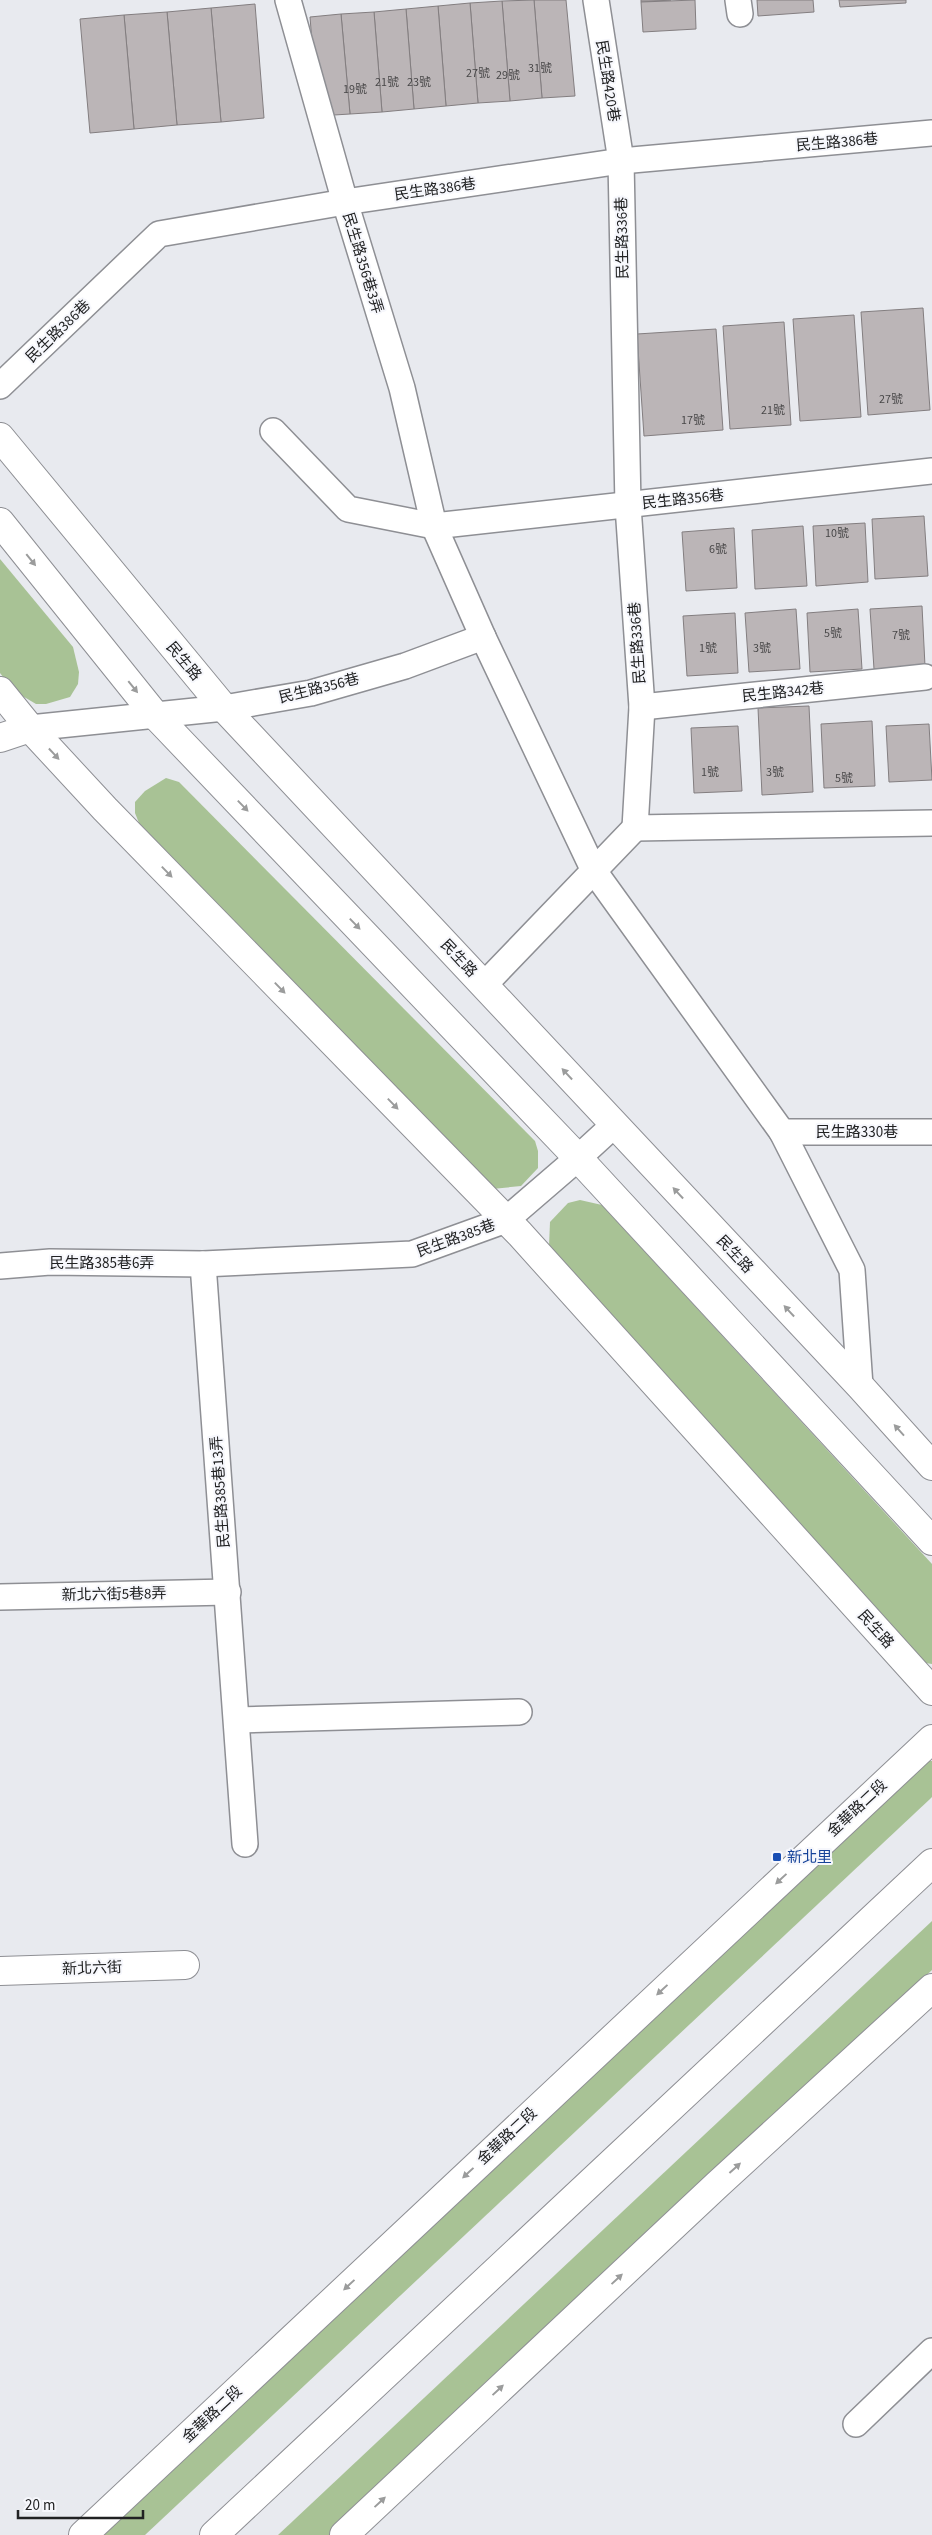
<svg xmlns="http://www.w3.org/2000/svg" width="932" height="2535" font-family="'Source Sans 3','Noto Sans TC',sans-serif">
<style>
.green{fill:#a8c295}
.building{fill:#bbb5b7;stroke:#837e80}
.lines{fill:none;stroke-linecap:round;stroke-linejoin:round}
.service-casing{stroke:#8e8f94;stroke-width:28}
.minor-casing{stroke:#8e8f94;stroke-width:30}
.tertiary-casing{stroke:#8e8f94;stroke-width:30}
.service{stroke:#fff;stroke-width:25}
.minor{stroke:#fff;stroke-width:28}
.tertiary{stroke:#fff;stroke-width:28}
.oneway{fill:#9b9c9c}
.transit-dot{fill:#1a4fb4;stroke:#f6f7fc;stroke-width:2}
.labels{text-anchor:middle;stroke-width:4;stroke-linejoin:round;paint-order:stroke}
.number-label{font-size:12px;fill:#484748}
.street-label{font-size:15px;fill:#212223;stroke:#f6f7fc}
.transit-label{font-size:15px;fill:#164399;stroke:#f6f7fc;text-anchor:start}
</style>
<rect width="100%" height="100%" fill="#e8eaef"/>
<g class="green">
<path d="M0,559L73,647L79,672L78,684L70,697L46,704H36L14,691L0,673Z"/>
<path d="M166,778L179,782L535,1141L538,1151V1168L521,1186L492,1189L482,1185L139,823L135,813V802L145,791Z"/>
<path d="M580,1200L602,1205L932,1564V1664L919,1662L549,1246L550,1222L568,1203Z"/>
<path d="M928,1761H932V1797L930,1799L145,2535H95Z"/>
<path d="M932,1921V1970L329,2535H278Z"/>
</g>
<g class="building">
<path d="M534,0H566L575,96L542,98Z"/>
<path d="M534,0L542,98L510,101L502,1Z"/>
<path d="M641,0H671L641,2Z"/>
<path d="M695,0L696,29L643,32L641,2Z"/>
<path d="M757,0H813L814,12L758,16Z"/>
<path d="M839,0H906V3L840,7Z"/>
<path d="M502,1L510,101L478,103L470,3Z"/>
<path d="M470,3L478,103L446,106L438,6Z"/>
<path d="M255,4L264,118L221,122L211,8Z"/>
<path d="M438,6L446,106L414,109L406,9Z"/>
<path d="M211,8L221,122L177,125L167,12Z"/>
<path d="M406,9L414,109L382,112L374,12Z"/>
<path d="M167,12L177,125L134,129L124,15Z"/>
<path d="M374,12L382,112L350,114L341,14Z"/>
<path d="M341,14L350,114L318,116L310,17Z"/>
<path d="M124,15L134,129L90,133L80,19Z"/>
<path d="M923,308L930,410L868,415L861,312Z"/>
<path d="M854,315L861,417L800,421L793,319Z"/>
<path d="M784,322L791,425L730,429L723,326Z"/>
<path d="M716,329L723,430L644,436L637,334Z"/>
<path d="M924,516L928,576L875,579L872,519Z"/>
<path d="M865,523L868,582L816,586L813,526Z"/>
<path d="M803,526L807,586L755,589L752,530Z"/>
<path d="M734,528L737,588L686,591L682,532Z"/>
<path d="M922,606L925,666L874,669L870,609Z"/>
<path d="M796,609L800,669L749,672L745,613Z"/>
<path d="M858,609L862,669L810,672L807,613Z"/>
<path d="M735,613L738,673L687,676L683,616Z"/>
<path d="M809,706L813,792L762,795L758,708Z"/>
<path d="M872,721L875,786L824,788L821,724Z"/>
<path d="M929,724L932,780L889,782L886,726Z"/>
<path d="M738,726L742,791L694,793L691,728Z"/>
</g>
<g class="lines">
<defs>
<g id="service">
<path d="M596,0L621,161L628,506L642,707L635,828L932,823"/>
<path d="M738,0L740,14"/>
<path d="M0,386L159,234L345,202L621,161L932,133"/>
<path d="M273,431L348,509L434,526L932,471"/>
<path d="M483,637L594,871L782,1132L852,1270L860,1386"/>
<path d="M642,707L925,677"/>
<path d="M30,728L224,708L311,693L405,666L483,637L434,526L402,388L345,202L288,0"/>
<path d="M484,985L635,828"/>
<path d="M782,1132H932"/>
<path d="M203,1264L245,1844"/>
<path d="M0,1266L50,1262L203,1264L412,1254L506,1220L578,1158L614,1125"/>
<path d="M0,1597L228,1592"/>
<path d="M237,1720L519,1712"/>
<path d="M856,2424L932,2351"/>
</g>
<g id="minor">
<path d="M0,691L30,728L105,809L520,1234L932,1691"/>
<path d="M0,738L30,728"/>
<path d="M0,1971L185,1965"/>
<path d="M83,2535L932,1739"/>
<path d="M344,2535L717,2185L932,1988"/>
</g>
<g id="tertiary">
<path d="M0,437L224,708L860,1386L932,1466"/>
<path d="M0,522L155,715L578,1158L932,1541"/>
<path d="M214,2535L932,1863"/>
</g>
</defs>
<use href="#service" class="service-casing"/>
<use href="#minor" class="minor-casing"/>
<use href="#tertiary" class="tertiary-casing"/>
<use href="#service" class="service"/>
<use href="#minor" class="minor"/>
<use href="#tertiary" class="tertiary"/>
</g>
<defs><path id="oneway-solid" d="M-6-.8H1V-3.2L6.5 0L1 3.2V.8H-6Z" transform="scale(1.25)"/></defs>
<g class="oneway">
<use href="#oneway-solid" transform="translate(31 560) rotate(51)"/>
<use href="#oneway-solid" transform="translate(133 687) rotate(51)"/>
<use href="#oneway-solid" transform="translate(54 754) rotate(47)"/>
<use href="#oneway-solid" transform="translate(243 806) rotate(46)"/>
<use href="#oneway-solid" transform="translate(167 872) rotate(46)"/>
<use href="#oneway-solid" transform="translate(355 924) rotate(46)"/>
<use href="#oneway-solid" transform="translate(280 988) rotate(46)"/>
<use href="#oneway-solid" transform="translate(567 1074) rotate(-133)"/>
<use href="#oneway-solid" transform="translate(393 1104) rotate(46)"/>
<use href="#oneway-solid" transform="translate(678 1193) rotate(-133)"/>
<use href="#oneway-solid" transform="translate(789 1311) rotate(-133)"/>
<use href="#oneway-solid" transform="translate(899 1430) rotate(-132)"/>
<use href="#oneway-solid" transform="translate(781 1879) rotate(137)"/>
<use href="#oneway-solid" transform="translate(662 1990) rotate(137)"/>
<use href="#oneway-solid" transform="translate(735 2168) rotate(-42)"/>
<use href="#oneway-solid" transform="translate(468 2173) rotate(137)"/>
<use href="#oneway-solid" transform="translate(617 2279) rotate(-43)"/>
<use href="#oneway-solid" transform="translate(349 2285) rotate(137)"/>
<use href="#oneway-solid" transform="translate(498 2390) rotate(-43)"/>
<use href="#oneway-solid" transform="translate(380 2502) rotate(-43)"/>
</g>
<rect class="transit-dot" x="772" y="1852" width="10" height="10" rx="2.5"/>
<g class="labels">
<g class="number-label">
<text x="540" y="72">31號</text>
<text x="478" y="77">27號</text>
<text x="508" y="79">29號</text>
<text x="387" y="86">21號</text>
<text x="419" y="86">23號</text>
<text x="355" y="93">19號</text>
<text x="891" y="403">27號</text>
<text x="773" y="414">21號</text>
<text x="693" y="424">17號</text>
<text x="837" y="537">10號</text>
<text x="718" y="553">6號</text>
<text x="833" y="637">5號</text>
<text x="901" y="639">7號</text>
<text x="708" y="652">1號</text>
<text x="762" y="652">3號</text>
<text x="710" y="776">1號</text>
<text x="775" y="776">3號</text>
<text x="844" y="782">5號</text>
</g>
<g class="street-label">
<text transform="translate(608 81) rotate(81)" y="5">民生路420巷</text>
<text transform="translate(837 142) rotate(-5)" y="5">民生路386巷</text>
<text transform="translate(435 189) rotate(-8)" y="5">民生路386巷</text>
<text transform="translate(622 238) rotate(-91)" y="5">民生路336巷</text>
<text transform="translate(363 263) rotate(73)" y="5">民生路356巷3弄</text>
<text transform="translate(58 331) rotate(-44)" y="5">民生路386巷</text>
<text transform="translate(683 499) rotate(-6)" y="5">民生路356巷</text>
<text transform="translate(637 643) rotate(-94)" y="5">民生路336巷</text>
<text transform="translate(184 661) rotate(50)" y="5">民生路</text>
<text transform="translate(319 688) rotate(-14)" y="5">民生路356巷</text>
<text transform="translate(783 692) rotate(-6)" y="5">民生路342巷</text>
<text transform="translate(459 958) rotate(47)" y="5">民生路</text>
<text x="857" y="1137">民生路330巷</text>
<text transform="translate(456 1238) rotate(-20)" y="5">民生路385巷</text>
<text transform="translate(735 1254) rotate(47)" y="5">民生路</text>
<text x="102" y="1268">民生路385巷6弄</text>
<text transform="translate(220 1492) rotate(-94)" y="5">民生路385巷13弄</text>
<text transform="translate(114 1594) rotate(-1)" y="5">新北六街5巷8弄</text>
<text transform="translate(876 1629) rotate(48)" y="5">民生路</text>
<text transform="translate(857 1808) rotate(-43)" y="5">金華路二段</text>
<text transform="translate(92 1968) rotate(-2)" y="5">新北六街</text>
<text transform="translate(507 2136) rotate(-43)" y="5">金華路二段</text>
<text transform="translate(212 2414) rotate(-43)" y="5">金華路二段</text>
</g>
<g class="transit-label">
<text x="787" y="1862">新北里</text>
</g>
</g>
<path d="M18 2510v8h125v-8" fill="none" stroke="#212223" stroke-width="2.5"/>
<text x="25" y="2510" font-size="15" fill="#212223" stroke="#f6f7fc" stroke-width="4" paint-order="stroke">20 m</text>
</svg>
